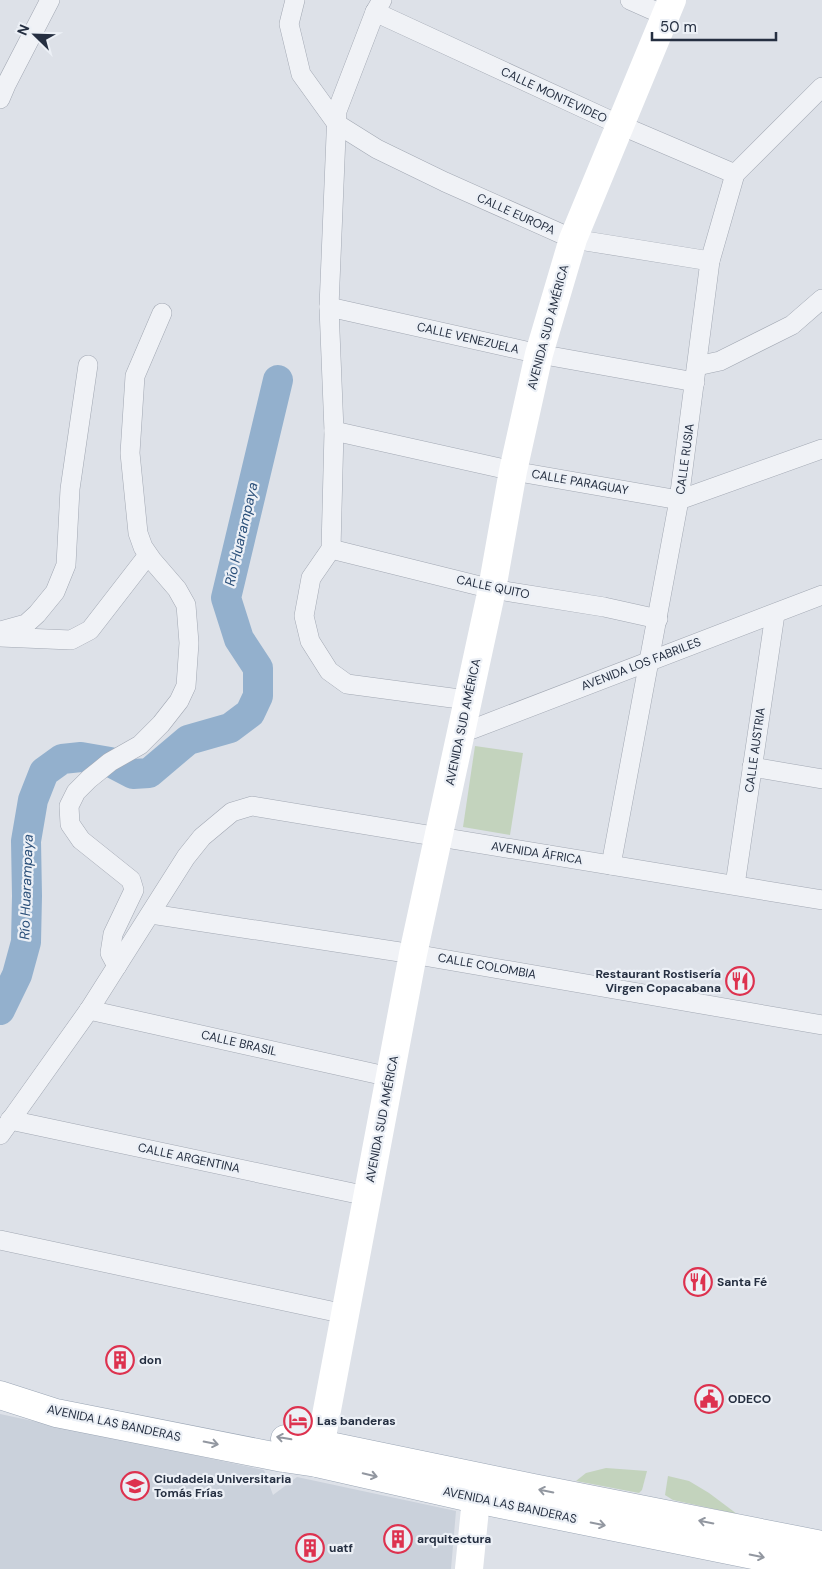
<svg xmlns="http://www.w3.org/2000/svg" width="822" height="1569" font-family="'DM Sans',sans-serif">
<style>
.built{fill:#cad1db}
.grass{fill:#c3d3bd}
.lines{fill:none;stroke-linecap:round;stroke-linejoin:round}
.river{stroke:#93b0cd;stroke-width:30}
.street-casing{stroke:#a2a8b3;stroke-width:20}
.primary-casing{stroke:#9ba6b5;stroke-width:29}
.street{stroke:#f0f2f6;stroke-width:19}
.secondary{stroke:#fff;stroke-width:28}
.primary{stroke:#fff;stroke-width:28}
.oneway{stroke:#9297a0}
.labels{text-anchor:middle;stroke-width:4.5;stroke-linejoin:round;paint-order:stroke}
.street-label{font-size:12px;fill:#252f41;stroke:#ecf0f6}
.poi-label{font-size:12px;font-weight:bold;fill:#252f41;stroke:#ecf0f6;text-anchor:start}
.water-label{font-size:14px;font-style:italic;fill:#2a4f79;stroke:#ecf0f6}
</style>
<rect width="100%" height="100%" fill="#dde1e8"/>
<path class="built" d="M0,1414L264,1470L273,1495L297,1477L456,1511L451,1569H0Z"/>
<g class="grass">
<path d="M475,746L523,753L510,835L463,827Z"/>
<path d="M606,1468L647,1471L642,1490L639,1493L576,1481L586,1473Z"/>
<path d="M668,1476L689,1481L709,1493L737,1514L673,1500L665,1495Z"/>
</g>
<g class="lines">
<path class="river" d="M0,1010L17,975L26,942L27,896L26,841L33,800L44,772L62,759L81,757L110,762L133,774L149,773L188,740L230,728L250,713L258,696V668L239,639L226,598L278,380"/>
<defs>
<g id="street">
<path d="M295,0L289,24L301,74L337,124L377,149L445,182L573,239L710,261"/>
<path d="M382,0L375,12L337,111L329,307L334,431L331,549L311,578L304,616L310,641L329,671L347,684L467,700"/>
<path d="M630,0L666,16"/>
<path d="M375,12L620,125L735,174"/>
<path d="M0,99L6,85L50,0"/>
<path d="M329,307L539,354L695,382"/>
<path d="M697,366L720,361L792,325L822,299"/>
<path d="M334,431L513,471L679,500L822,449"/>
<path d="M331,549L492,589L604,607L658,619"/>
<path d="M0,631L26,624L37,614L55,592L66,565L70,489L88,365"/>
<path d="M0,637L71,640L90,630L148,555"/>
<path d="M460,734L822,595"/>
<path d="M752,767L822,779"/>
<path d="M611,865L679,500L710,261L735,174L822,87"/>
<path d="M735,885L775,614"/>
<path d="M151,914L413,954L822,1025"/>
<path d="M117,966L110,953L113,934L134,890L131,880L81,840L70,824L69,806L76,792L89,779L110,762L140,745L161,724L179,701L186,686L189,643L186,605L177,589L152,560L143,547L138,533L130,453L135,376L162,313"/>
<path d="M89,1010L390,1077"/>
<path d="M10,1120L367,1196"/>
<path d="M0,1135L89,1010L186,857L202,837L232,812L252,806L822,900"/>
<path d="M0,1240L345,1314"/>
</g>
<g id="primary">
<path d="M0,1395L56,1413L283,1458L317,1463L476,1499L822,1569"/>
<path d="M285,1439L320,1444L533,1488L822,1545"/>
</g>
</defs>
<use href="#street" class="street-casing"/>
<use href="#primary" class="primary-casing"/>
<use href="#street" class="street"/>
<g class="secondary">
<path d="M317,1463L413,954L492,589L513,471L539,354L573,239L672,0"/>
<path d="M469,1569L476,1499"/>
</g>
<use href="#primary" class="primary"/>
</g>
<defs><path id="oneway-shaft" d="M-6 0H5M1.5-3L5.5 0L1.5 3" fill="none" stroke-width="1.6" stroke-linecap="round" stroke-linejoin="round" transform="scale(1.25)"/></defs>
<g class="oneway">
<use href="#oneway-shaft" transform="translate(284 1438) rotate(-170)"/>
<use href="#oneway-shaft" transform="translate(211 1443) rotate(11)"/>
<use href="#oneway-shaft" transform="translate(370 1475) rotate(13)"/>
<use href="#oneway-shaft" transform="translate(546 1491) rotate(-169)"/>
<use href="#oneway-shaft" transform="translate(706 1522) rotate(-169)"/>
<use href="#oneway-shaft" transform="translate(598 1524) rotate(11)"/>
<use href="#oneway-shaft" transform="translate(757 1556) rotate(11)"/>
</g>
<defs>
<symbol id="restaurant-ring" viewBox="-11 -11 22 22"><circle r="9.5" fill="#ecf0f6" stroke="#dd324f" stroke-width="1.5"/><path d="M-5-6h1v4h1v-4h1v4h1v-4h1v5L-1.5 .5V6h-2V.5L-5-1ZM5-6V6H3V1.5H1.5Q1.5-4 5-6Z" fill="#dd324f"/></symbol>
<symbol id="building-ring" viewBox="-11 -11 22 22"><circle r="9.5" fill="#ecf0f6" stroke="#dd324f" stroke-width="1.5"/><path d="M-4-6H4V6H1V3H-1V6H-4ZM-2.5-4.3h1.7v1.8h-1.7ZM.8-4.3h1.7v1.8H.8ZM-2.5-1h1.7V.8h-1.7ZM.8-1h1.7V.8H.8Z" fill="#dd324f"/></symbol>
<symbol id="civic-ring" viewBox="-11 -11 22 22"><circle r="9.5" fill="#ecf0f6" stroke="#dd324f" stroke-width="1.5"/><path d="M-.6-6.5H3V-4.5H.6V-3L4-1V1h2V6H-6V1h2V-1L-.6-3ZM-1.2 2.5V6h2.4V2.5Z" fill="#dd324f"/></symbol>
<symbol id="hotel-ring" viewBox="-11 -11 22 22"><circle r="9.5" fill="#ecf0f6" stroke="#dd324f" stroke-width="1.5"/><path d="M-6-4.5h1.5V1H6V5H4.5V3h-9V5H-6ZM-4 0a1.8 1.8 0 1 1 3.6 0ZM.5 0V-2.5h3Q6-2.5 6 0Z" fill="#dd324f"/></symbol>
<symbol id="university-ring" viewBox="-11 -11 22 22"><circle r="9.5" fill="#ecf0f6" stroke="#dd324f" stroke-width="1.5"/><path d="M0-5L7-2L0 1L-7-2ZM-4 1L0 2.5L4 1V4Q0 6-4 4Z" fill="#dd324f"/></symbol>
</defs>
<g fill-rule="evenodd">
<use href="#restaurant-ring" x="724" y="965" width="32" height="32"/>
<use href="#restaurant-ring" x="682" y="1266" width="32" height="32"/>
<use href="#building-ring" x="104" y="1344" width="32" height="32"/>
<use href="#civic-ring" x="693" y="1383" width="32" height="32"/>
<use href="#hotel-ring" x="282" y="1405" width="32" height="32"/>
<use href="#university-ring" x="119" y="1470" width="32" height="32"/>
<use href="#building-ring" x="382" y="1523" width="32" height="32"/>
<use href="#building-ring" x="294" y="1532" width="32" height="32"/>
</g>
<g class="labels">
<g class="street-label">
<text transform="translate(554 95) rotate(25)" y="4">CALLE MONTEVIDEO</text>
<text transform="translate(516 214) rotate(24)" y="4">CALLE EUROPA</text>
<text transform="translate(548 327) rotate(-75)" y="4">AVENIDA SUD AMÉRICA</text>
<text transform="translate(468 338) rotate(13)" y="4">CALLE VENEZUELA</text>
<text transform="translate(685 459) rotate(-82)" y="4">CALLE RUSIA</text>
<text transform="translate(580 482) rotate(10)" y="4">CALLE PARAGUAY</text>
<text transform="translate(493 587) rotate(12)" y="4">CALLE QUITO</text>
<text transform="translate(641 664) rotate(-21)" y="4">AVENIDA LOS FABRILES</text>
<text transform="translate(463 722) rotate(-78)" y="4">AVENIDA SUD AMÉRICA</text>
<text transform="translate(755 750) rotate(-82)" y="4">CALLE AUSTRIA</text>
<text transform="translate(537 853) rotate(9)" y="4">AVENIDA ÁFRICA</text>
<text transform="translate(487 966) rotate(10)" y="4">CALLE COLOMBIA</text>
<text transform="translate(239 1043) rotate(13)" y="4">CALLE BRASIL</text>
<text transform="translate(382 1119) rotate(-79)" y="4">AVENIDA SUD AMÉRICA</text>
<text transform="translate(189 1158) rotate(12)" y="4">CALLE ARGENTINA</text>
<text transform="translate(114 1423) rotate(12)" y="4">AVENIDA LAS BANDERAS</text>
<text transform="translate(510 1505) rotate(12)" y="4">AVENIDA LAS BANDERAS</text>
</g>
<g class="poi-label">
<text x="721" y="978" text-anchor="end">Restaurant Rostisería<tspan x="721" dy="14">Virgen Copacabana</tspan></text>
<text x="717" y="1286">Santa Fé</text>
<text x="139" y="1364">don</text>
<text x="728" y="1403">ODECO</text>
<text x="317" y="1425">Las banderas</text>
<text x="154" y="1483">Ciudadela Universitaria<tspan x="154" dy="14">Tomás Frías</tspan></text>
<text x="417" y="1543">arquitectura</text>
<text x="329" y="1552">uatf</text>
</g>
<g class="water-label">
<text transform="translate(241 534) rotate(-77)" y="5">Río Huarampaya</text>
<text transform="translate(26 887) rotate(-88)" y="5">Río Huarampaya</text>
</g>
</g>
<g transform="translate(35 35) rotate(293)" stroke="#ecf0f6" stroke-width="4" paint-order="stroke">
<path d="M0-4L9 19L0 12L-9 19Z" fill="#252f41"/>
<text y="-8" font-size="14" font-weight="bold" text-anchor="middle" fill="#252f41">N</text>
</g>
<path d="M652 32v8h124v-8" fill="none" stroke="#252f41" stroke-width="2.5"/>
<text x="660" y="32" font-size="15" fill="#252f41" stroke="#ecf0f6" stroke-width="4" paint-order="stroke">50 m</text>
</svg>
